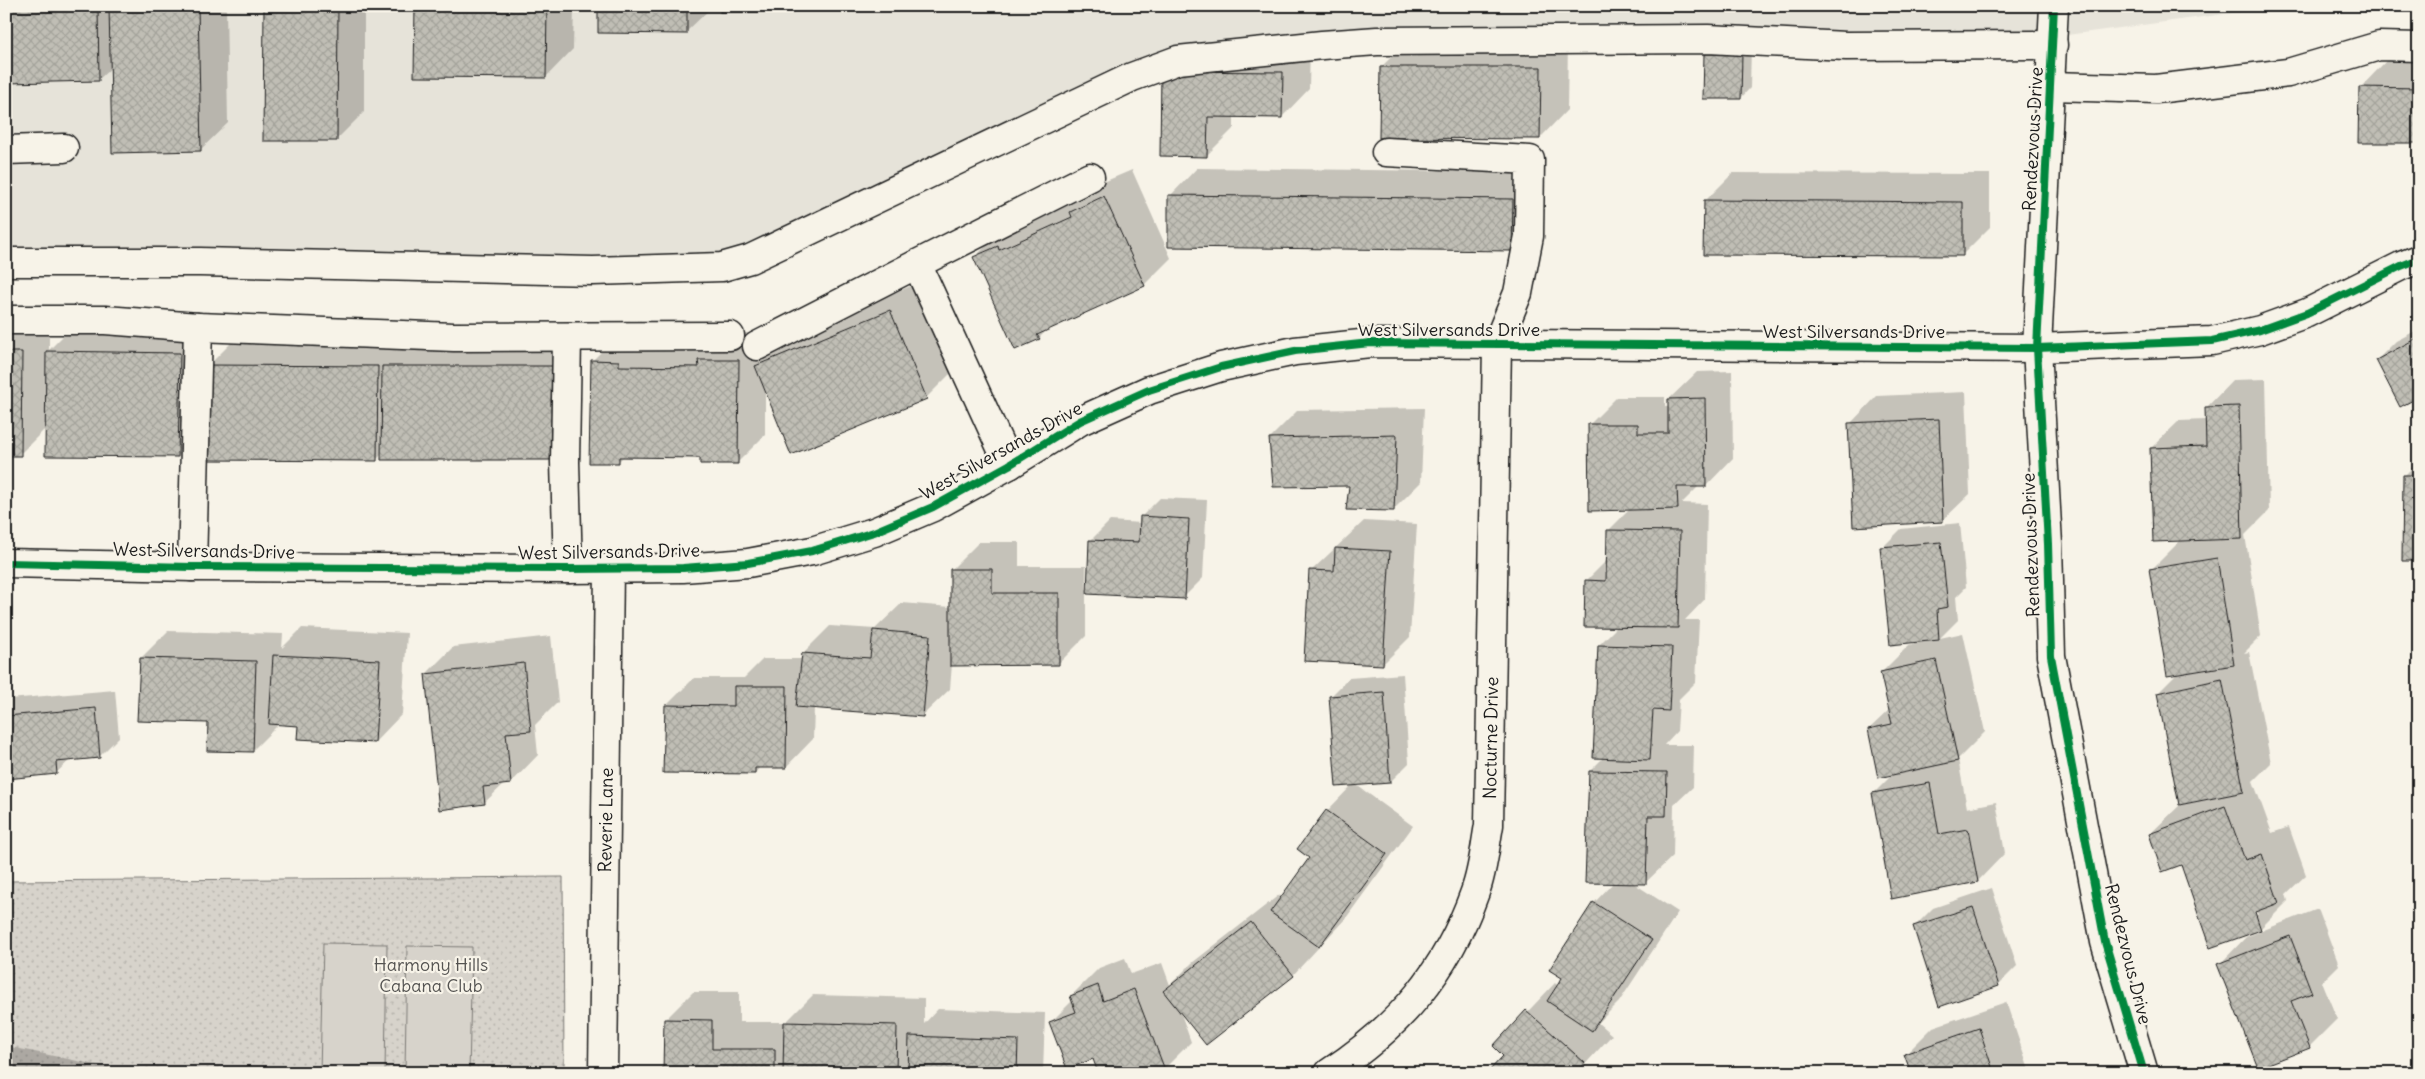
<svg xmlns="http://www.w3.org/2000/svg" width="2425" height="1079" font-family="Delius,sans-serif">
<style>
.built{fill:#e6e3d9}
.grass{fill:url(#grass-dots);stroke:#7a7874}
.pitch{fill:#d7d3cb;stroke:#7a7874}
.shadow{fill:#0003;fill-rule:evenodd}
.building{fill:url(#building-cross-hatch);stroke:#1c1c1c}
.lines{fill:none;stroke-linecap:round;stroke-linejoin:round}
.minor-casing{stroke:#1c1c1c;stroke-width:31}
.minor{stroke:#f7f3e8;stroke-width:28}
.cycleway-casing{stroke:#f7f3e8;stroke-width:11}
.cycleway{stroke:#00873e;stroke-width:8}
.labels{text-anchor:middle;stroke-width:4.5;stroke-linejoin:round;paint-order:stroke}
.street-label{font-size:18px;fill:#1c1c1c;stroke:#f7f3e8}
.park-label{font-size:18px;fill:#545351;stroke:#f7f3e8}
</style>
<defs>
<pattern id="grass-dots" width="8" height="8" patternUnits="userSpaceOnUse" patternTransform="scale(1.25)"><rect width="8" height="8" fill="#d7d3cb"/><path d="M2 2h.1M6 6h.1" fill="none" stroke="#b8b5ae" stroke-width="1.8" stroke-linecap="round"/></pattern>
<pattern id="building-cross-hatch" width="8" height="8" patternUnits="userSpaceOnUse" patternTransform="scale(1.25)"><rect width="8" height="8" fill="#c0beb5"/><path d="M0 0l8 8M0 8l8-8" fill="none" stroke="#a4a39b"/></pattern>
</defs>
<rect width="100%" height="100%" fill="#f7f3e8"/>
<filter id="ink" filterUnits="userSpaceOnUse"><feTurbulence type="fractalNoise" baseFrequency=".02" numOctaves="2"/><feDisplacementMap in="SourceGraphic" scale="10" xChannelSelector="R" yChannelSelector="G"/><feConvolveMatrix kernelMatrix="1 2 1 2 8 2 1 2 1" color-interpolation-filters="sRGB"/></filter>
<g filter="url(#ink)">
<path class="built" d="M6,6H2285L2067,35L1467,48L1197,63L1066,92L716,264L6,263Z"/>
<path class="grass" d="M563,877L564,1073H6V881Z"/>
<g class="pitch">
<path d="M323,943L387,944L385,1073H320Z"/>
<path d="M407,946L472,947L469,1073H405Z"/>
</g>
<g class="shadow">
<path d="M6,6H226L228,123L200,150L112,67L98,80Z"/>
<path d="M265,6H364V112L336,140Z"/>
<path d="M416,6H574L573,49L546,77Z"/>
<path d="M599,6H713L686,32Z"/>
<path d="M1409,40H1568L1567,110L1540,138L1381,67Z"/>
<path d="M1189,44L1310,45L1309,89L1282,117L1234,116V128L1206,156L1162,71Z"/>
<path d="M1715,45L1751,46L1750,88L1741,98L1705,55Z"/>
<path d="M2387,60L2419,61V142L2360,88Z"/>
<path d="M1197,168L1540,172L1539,222L1511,250L1170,196Z"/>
<path d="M1132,170L1171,258L1144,285L1048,329L1039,338L974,258L1002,230L1027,223L1087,196L1099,184Z"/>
<path d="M1733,173L1990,174V227L1962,255L1705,201Z"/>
<path d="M918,283L954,370L926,398L765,389V435L737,463L701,457L624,456L618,462L592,361L620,333H766V357L784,339Z"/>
<path d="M75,324L207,326L206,368L236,338L581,339V431L553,459L382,454L376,460L208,426L178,456L46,428L20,454H6V325H49V350Z"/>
<path d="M2419,329V396L2377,360L2396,341Z"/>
<path d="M1732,371L1733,458L1706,486H1699L1682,503L1707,504L1705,599L1685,620H1699L1696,682L1679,699L1677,731L1664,745H1694L1693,787L1674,805L1673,856L1645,883H1633L1678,912L1619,1002L1598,1023L1612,1035L1577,1073H1489L1505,1056L1495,1046L1555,983L1558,986L1564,978L1594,903L1614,882L1590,771L1604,757L1599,645L1618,626L1586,581L1608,559V531L1630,509L1589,425L1617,397H1665V406H1669V399L1697,372Z"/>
<path d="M2266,379L2269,511L2245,535L2261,636L2244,653L2249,652L2271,763L2253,781L2272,833L2289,827L2306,875L2286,894L2288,901L2261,928L2211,947L2181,863L2150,834L2180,805L2158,693L2178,673L2151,570L2181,540L2151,448L2179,421L2206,420V408L2233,380ZM2254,906L2258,915H2255Z"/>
<path d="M1966,392L1970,494L1942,521L1850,424L1877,396Z"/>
<path d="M1424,408L1421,482L1393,510L1270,438L1298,410Z"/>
<path d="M2419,461V559L2404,476Z"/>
<path d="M1160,498L1207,500L1203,578L1184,597L1086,592V636L1058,664H952L950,689L922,716L814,707L813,739L786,767L761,766L755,773L666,706L694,678H744L763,659H802L803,653L830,626L875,629L902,603L951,607V570L979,542H1019V566H1086V589L1088,590L1091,540L1110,521L1141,523V517Z"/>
<path d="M1364,521L1417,524L1410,637L1383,664L1311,571Z"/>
<path d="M1960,523L1966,587L1956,597L1958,620L1940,638L1963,633L1985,732L1958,759L1967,808L1996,802L2005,853L1978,881L1873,794L1893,774L1869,729L1890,709L1882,672L1909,645L1917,643L1882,548L1901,529Z"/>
<path d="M302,628L407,633L402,714L375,742L299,725L280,723L252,751L209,722L141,658L168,631L283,634L282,648Z"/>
<path d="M551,636L558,702L535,725L538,755L511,783L504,784L484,803L426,674L453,647Z"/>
<path d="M1403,674L1409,763L1390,782L1355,784L1413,826L1346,918L1293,975L1180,1011L1191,1042L1164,1069L1094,1057L1051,1022L1073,1000L1071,996L1099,968L1125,958L1131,974L1162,963L1170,985L1192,963L1279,895L1281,898L1311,858L1327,811L1353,784L1330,697L1349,678Z"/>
<path d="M115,690L119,737L100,756L71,759L56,773L6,778V702L9,699Z"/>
<path d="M1992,888L2017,966L1998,985L1914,927L1933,908Z"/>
<path d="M2318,909L2339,965L2322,982L2337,1019L2309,1047L2219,965L2246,937Z"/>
<path d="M693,992H739V1022H786L813,995L924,998V1024L938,1009L1045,1013L1043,1073H664L665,1020Z"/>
<path d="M2006,1002L2030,1073H1912L1906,1054L1933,1027Z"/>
<path d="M6,1046L135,1073H6Z"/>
</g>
<g class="building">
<path d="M6,6H98L99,81L6,83Z"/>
<path d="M109,6H198L201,151L112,153Z"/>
<path d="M264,6H338L337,141H263Z"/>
<path d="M415,6H547L546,78L414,77Z"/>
<path d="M598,6H687V34L598,33Z"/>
<rect x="720" y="6" width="73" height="6"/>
<path d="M1704,54H1742L1741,99H1703Z"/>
<path d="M1380,67H1541L1540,139L1379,138Z"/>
<path d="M1161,71L1283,72L1282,118L1208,117L1207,157L1160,156Z"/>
<path d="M2359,87L2419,88V143H2358Z"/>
<path d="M1168,195L1513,199L1512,251L1168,247Z"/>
<path d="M1104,196L1145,286L1037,335L1040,339L1015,350L973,257L998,246L999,250L1072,217L1070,212Z"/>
<path d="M1704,200L1963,202V256L1703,255Z"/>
<path d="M890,310L927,399L791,455L755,366Z"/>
<path d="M2419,337V397L2400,407L2376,360Z"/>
<path d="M46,351L180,353L178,457L45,456Z"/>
<path d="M6,352H22L21,456H6Z"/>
<path d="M591,360L619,361V366L699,367L698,360H739L738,464H700V458L619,457V463H589Z"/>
<path d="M207,365L378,366L377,461L206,460Z"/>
<path d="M382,366H554V460H381Z"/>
<path d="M1705,398L1706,487H1677L1678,509L1589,511L1588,424H1638V433H1668V399Z"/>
<path d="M2239,406L2242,539L2153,542L2150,448L2206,446L2205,407Z"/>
<path d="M1939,419L1943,522L1853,527L1848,423Z"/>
<path d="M1397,435L1394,511L1346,510L1349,486L1273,487L1269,438Z"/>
<path d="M2403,475H2419V561H2402Z"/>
<path d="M1140,516L1189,519L1185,599L1087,594L1089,540L1139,542Z"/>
<path d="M1607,530L1680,531L1678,628L1584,627L1585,580L1606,581Z"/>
<path d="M1941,542L1948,607L1937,609L1939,640L1890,645L1880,547Z"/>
<path d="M1335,548L1390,551L1383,665L1304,661L1309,570L1334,571Z"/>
<path d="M2217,558L2234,665L2167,676L2149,569Z"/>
<path d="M950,569H992V593H1059V665L950,666Z"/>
<path d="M873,630L930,635L923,717L796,707L802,653L870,658Z"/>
<path d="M1598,645L1672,647L1669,711L1653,710L1650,760L1593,758Z"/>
<path d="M273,655L380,660L375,743L297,739L298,726L269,724Z"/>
<path d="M140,658L256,661L253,752L207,751L208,723L137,721Z"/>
<path d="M1936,660L1958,761L1878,778L1868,729L1892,724L1880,672Z"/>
<path d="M524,663L531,731L506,733L511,784L483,787L485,804L439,810L425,674Z"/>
<path d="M2222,679L2244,792L2179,805L2157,693Z"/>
<path d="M734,686H787L786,768H755V774L663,773L665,705L734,706Z"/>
<path d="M1384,692L1390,783L1336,787L1329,696Z"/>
<path d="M96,708L100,758L56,762L57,774L6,779V716Z"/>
<path d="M1589,771L1667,772L1666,816H1648L1646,884L1585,883Z"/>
<path d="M1930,783L1939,834L1968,829L1978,882L1891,899L1872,793Z"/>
<path d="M2225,806L2245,860L2262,854L2279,903L2255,912L2261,930L2210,948L2181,865L2162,872L2149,834Z"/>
<path d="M1326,810L1387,854L1319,947L1270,912L1309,858L1297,849Z"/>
<path d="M1593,902L1652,940L1592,1031L1547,1001L1562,978L1549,970Z"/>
<path d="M1973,907L1999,986L1939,1007L1913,926Z"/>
<path d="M1251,922L1294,976L1206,1045L1163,991Z"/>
<path d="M2290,936L2312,993L2291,1001L2310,1048L2258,1068L2217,964Z"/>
<path d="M1098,985L1103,1001L1134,989L1165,1070L1158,1073H1098L1093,1059L1067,1069L1049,1022L1076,1012L1070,996Z"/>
<path d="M1526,1010L1585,1063L1577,1073H1487L1503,1056L1493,1046Z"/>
<path d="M664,1019L712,1020V1049H775V1073H663Z"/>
<path d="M784,1022L897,1025L896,1073H783Z"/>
<path d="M1979,1028L1994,1073H1911L1904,1054Z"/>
<path d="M909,1036L1018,1040L1017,1073H908Z"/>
</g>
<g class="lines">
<defs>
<g id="minor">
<path d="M2054,6L2037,348L2048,544L2051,656L2105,942L2144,1073"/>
<path d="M2051,86L2156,89L2288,73L2379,46L2419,47"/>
<path d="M6,150L64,148"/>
<path d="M6,262H200L593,271L722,267L750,259L1132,77L1178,60L1322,45L1377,41L1708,39L1846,46L2053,45"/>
<path d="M6,320H105L198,327L454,337L730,336"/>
<path d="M567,337L565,462L568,569"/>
<path d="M757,346L917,264"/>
<path d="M1009,465L917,264L1090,177"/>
<path d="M6,563L192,567L568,569L683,568L748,563L812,551L874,532L933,507L1009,465L1080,421L1149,390L1221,367L1295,351L1370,343L2037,348L2212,341L2260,330L2307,313L2401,266L2419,259"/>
<path d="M192,567L198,327"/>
<path d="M603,1073L609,568"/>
<path d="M1329,1073C1400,1026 1446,973 1475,892C1483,871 1485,847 1489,825L1497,344L1518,293L1529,236L1530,160L1386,152"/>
</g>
</defs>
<use href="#minor" class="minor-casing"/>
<use href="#minor" class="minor"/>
<defs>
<g id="cycleway">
<path d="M2054,6L2037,348L2048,544L2051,656L2105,942L2144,1073"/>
<path d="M6,563L192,567L568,569L683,568L748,563L812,551L874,532L933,507L1009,465L1080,421L1149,390L1221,367L1295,351L1370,343L2037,348L2212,341L2260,330L2307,313L2401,266L2419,259"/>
</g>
</defs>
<use href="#cycleway" class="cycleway-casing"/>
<use href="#cycleway" class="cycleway"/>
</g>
</g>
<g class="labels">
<g class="street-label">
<text transform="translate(2033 139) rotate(-87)" y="6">Rendezvous Drive</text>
<text x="1449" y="336">West Silversands Drive</text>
<text x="1854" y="338">West Silversands Drive</text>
<text transform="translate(1001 451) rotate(-29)" y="6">West Silversands Drive</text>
<text transform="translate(2031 545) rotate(-92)" y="6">Rendezvous Drive</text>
<text transform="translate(204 551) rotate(1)" y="6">West Silversands Drive</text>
<text transform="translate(609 552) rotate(-1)" y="6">West Silversands Drive</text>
<text transform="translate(1491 738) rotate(-89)" y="6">Nocturne Drive</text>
<text transform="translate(606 820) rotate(-89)" y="6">Reverie Lane</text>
<text transform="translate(2128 954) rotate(76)" y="6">Rendezvous Drive</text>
</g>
<g class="park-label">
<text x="431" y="971">Harmony Hills<tspan x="431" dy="21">Cabana Club</tspan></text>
</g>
</g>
<rect width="2425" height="1079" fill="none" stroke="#f7f3e8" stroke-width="25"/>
<rect x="12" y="12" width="2400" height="1054" fill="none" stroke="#1c1c1c" stroke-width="2" filter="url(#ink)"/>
</svg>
